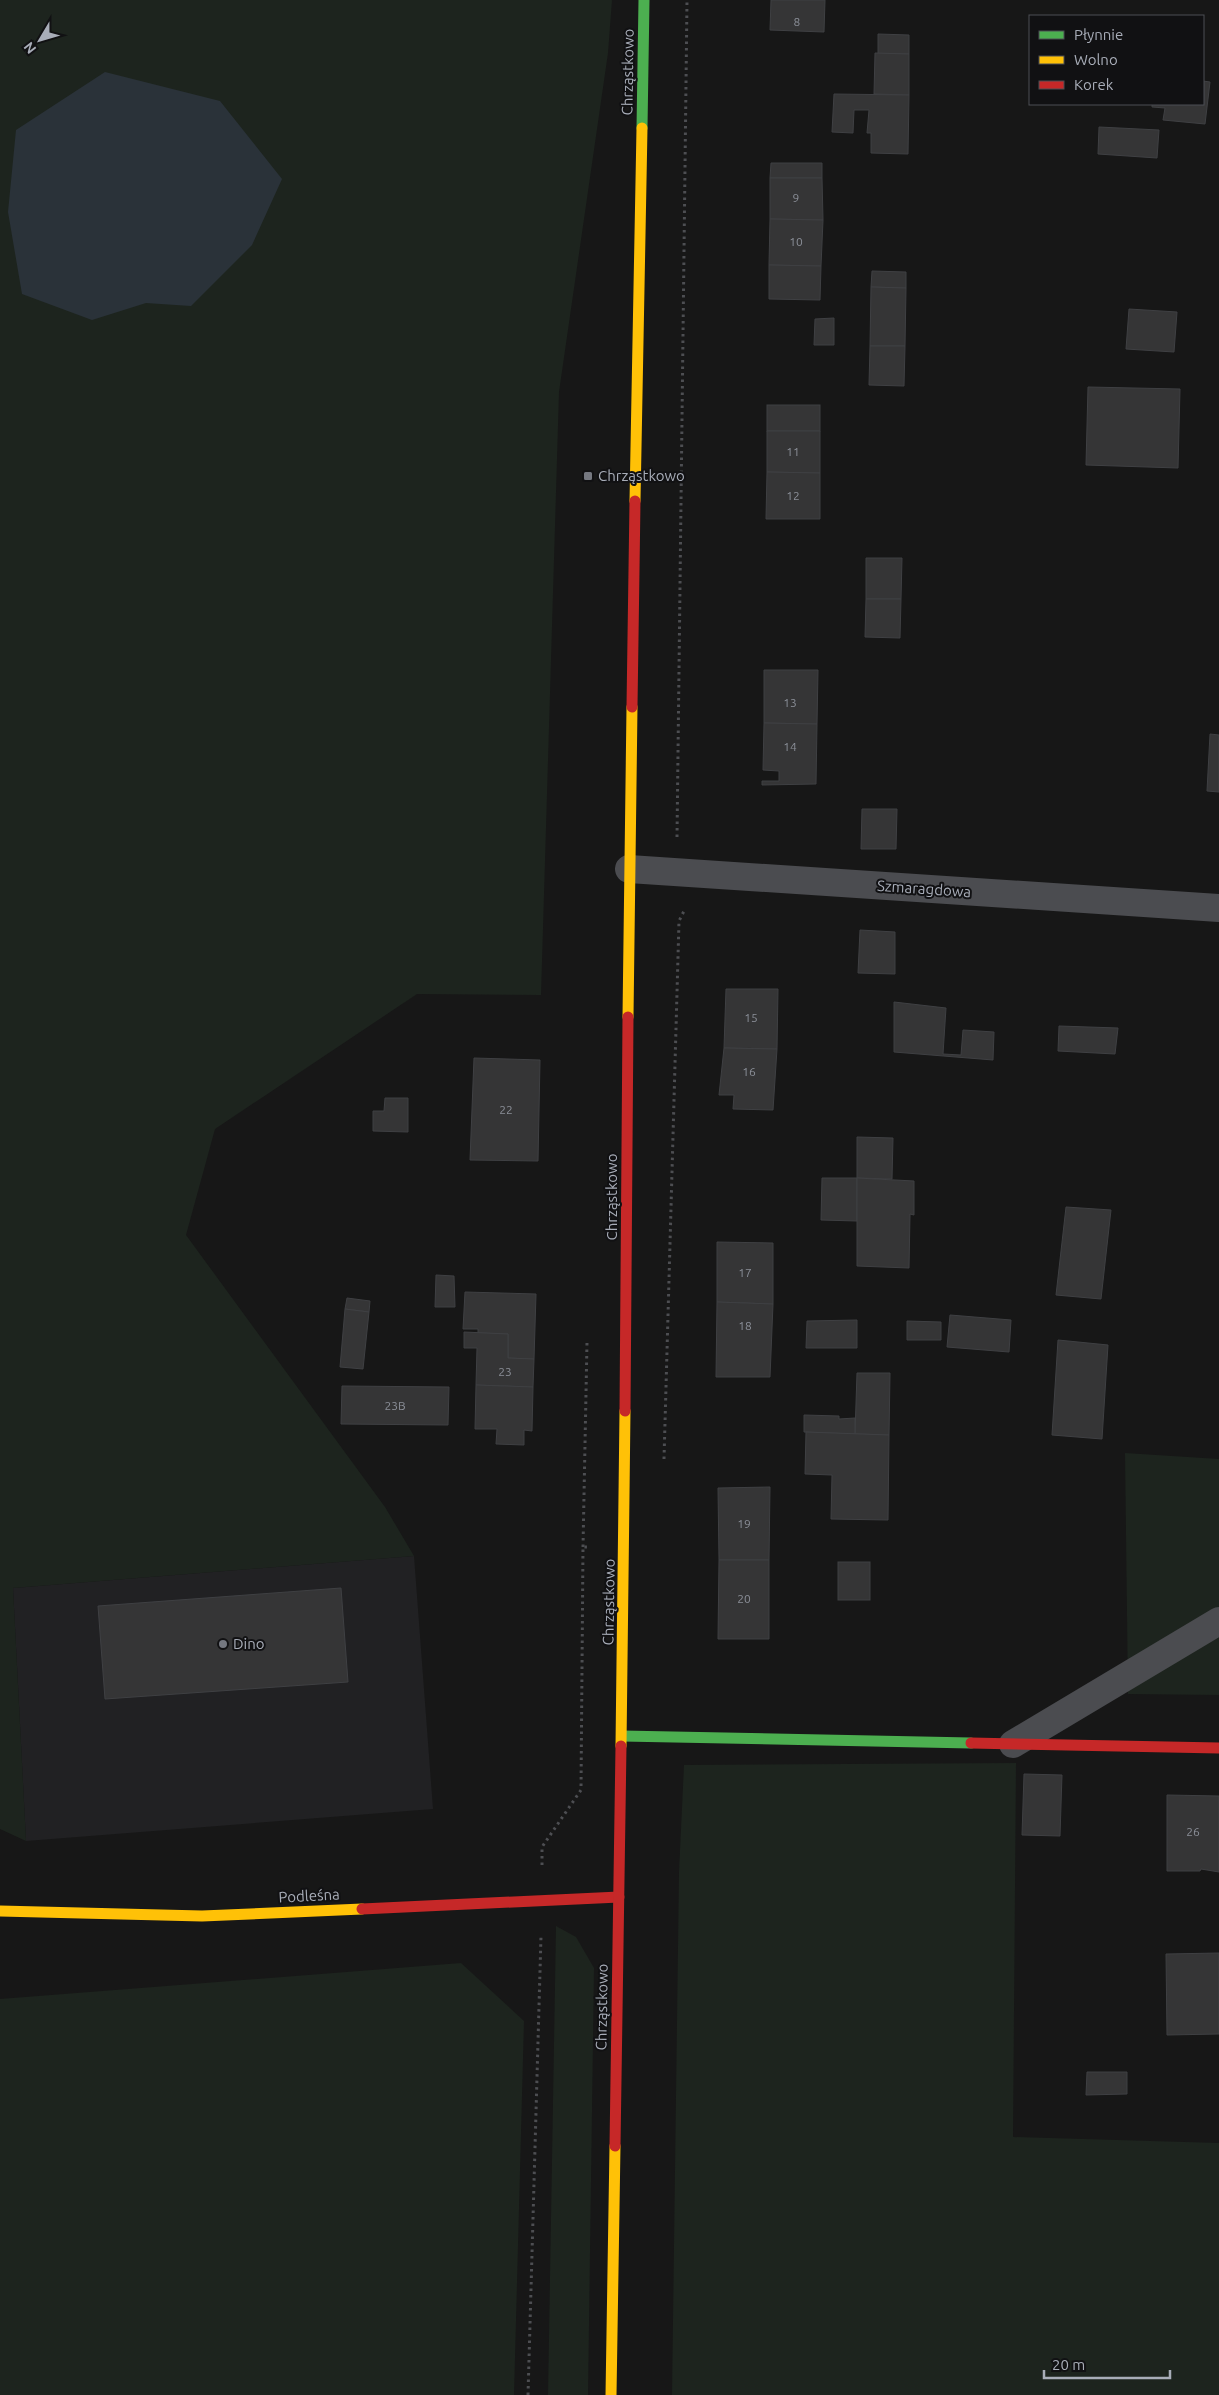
<svg xmlns="http://www.w3.org/2000/svg" width="1219" height="2395" font-family="Ubuntu,sans-serif">
<style>
.built{fill:#212123}
.green{fill:#1d241e}
.water{fill:#2a3239}
.building{fill:#353536;stroke:#3f4043}
.lines{fill:none;stroke-linecap:round;stroke-linejoin:round}
.path{stroke:#4d4e52;stroke-width:3;stroke-dasharray:2.5 4;stroke-linecap:butt}
.street{stroke:#4b4c50;stroke-width:28}
.fast{stroke:#4caf50;stroke-width:11}
.slow{stroke:#ffc107;stroke-width:11}
.jam{stroke:#c62828;stroke-width:11}
.poi-dot{fill:#757880;stroke:#111113;stroke-width:2}
.labels{text-anchor:middle;stroke-width:4;stroke-linejoin:round;paint-order:stroke}
.number-label{font-size:12px;fill:#8b8f98}
.street-label{font-size:15px;fill:#a8adb8;stroke:#111113}
.poi-label{font-size:15px;fill:#a8adb8;stroke:#111113;text-anchor:start}
</style>
<rect width="100%" height="100%" fill="#171717"/>
<path class="built" d="M414,1556L433,1809L26,1841L13,1588Z"/>
<g class="green">
<path d="M0,0H612L608,53L559,392L541,995L417,994L215,1129L186,1235L385,1507L414,1556L13,1588L26,1841L0,1829Z"/>
<path d="M1125,1453L1219,1459V1695L1128,1694Z"/>
<path d="M1016,1763L1013,2137L1219,2143V2395H672L679,1872L684,1765Z"/>
<path d="M556,1926L576,1937L594,1968L588,2395H548Z"/>
<path d="M461,1963L524,2021L514,2395H0V1999Z"/>
</g>
<path class="water" d="M105,72L220,101L282,179L252,245L191,306L146,303L92,320L22,294L8,212L16,130Z"/>
<g class="building">
<path d="M771,0H825L824,32L770,30Z"/>
<path d="M878,34L909,35V54H878Z"/>
<path d="M875,53L909,54V95L874,94Z"/>
<path d="M1203,81L1210,82L1205,124L1163,120L1165,108L1152,107V104H1203Z"/>
<path d="M834,94L909,95L908,154L871,153V133H867L869,110H854L853,133L832,132Z"/>
<path d="M1099,127L1159,130L1157,158L1098,154Z"/>
<path d="M771,163H822V178H770Z"/>
<path d="M770,178H822L823,220L770,219Z"/>
<path d="M770,219L823,220L821,266L769,265Z"/>
<path d="M769,265L821,266L820,300L769,299Z"/>
<path d="M872,271L906,272V288L871,287Z"/>
<path d="M871,287L906,288L905,346H870Z"/>
<path d="M1129,309L1177,312L1174,352L1126,349Z"/>
<path d="M834,318V345H814L815,319Z"/>
<path d="M870,346H905L904,386L869,385Z"/>
<path d="M1088,387L1180,389L1178,468L1086,465Z"/>
<rect x="767" y="405" width="53" height="26"/>
<path d="M767,431H820V473L767,472Z"/>
<path d="M767,472L820,473V519H766Z"/>
<path d="M866,558H902L901,599H866Z"/>
<path d="M866,599H901L900,638L865,637Z"/>
<path d="M764,670H818L817,724L764,723Z"/>
<path d="M764,723L817,724L816,784L762,785V781H779V771L763,770Z"/>
<path d="M1210,734L1219,735V792L1207,791Z"/>
<path d="M862,809H897L896,849H861Z"/>
<path d="M860,930L895,932V974L858,973Z"/>
<path d="M726,989H778L777,1049L724,1048Z"/>
<path d="M894,1002L946,1008L943,1054L961,1055L963,1030L994,1032L993,1060L894,1052Z"/>
<path d="M1059,1026L1118,1028L1115,1054L1058,1051Z"/>
<path d="M724,1048L777,1049L773,1110L733,1109L734,1095H719Z"/>
<path d="M474,1058L540,1060L538,1161L470,1160Z"/>
<path d="M385,1098H408V1132L373,1131V1111H384Z"/>
<path d="M857,1137L893,1138L892,1179L857,1178Z"/>
<path d="M822,1178H857V1221L821,1220Z"/>
<path d="M857,1178L914,1181V1215L910,1214L909,1268L857,1266Z"/>
<path d="M1066,1207L1111,1210L1101,1299L1056,1295Z"/>
<path d="M717,1242L773,1243V1304L717,1302Z"/>
<path d="M436,1275L454,1276L455,1307H435Z"/>
<path d="M465,1292L536,1294L534,1359L508,1358V1334L478,1333V1329H463Z"/>
<path d="M347,1298L370,1301L369,1312L345,1309Z"/>
<path d="M717,1302L773,1304L770,1377H716Z"/>
<path d="M345,1309L369,1312L363,1369L340,1367Z"/>
<path d="M950,1315L1011,1320L1009,1352L947,1347Z"/>
<path d="M857,1320V1348H806L807,1321Z"/>
<path d="M907,1321L941,1322V1340H907Z"/>
<path d="M464,1332L508,1334V1358L534,1359L533,1387L476,1385L477,1348H464Z"/>
<path d="M1058,1340L1108,1345L1102,1439L1052,1435Z"/>
<path d="M857,1373H890L889,1435L855,1434Z"/>
<path d="M476,1385L533,1387L532,1431L524,1430V1445L496,1444L497,1429H475Z"/>
<path d="M342,1386L449,1387L448,1425L341,1424Z"/>
<path d="M804,1415L839,1416V1419L855,1418V1434L804,1432Z"/>
<path d="M806,1432L889,1435L888,1520L831,1519L832,1475L805,1474Z"/>
<path d="M770,1487L769,1560H719L718,1488Z"/>
<path d="M719,1560H769V1639H718Z"/>
<rect x="838" y="1562" width="32" height="38"/>
<path d="M341,1588L348,1682L105,1699L98,1606Z"/>
<path d="M1024,1774L1062,1775L1060,1836L1022,1835Z"/>
<path d="M1167,1795L1219,1796V1872L1201,1869L1200,1871H1167Z"/>
<path d="M1219,1953V2034L1167,2035L1166,1954Z"/>
<path d="M1087,2072H1127V2094L1086,2095Z"/>
</g>
<g class="lines">
<g class="path">
<path d="M677,837L687,0"/>
<path d="M664,1459L679,921L685,909"/>
<path d="M583,1547L587,1342"/>
<path d="M542,1865V1847L581,1790L583,1547H587"/>
<path d="M528,2395L541,1936"/>
</g>
<g class="street">
<path d="M629,869L1219,908"/>
<path d="M1013,1744L1219,1621"/>
</g>
<g class="fast">
<path d="M642,128L644,0"/>
<path d="M622,1736L971,1743"/>
</g>
<g class="slow">
<path d="M635,501L642,128"/>
<path d="M628,1017L632,707"/>
<path d="M621,1746L625,1411"/>
<path d="M0,1911L202,1916L362,1909"/>
<path d="M611,2395L615,2146"/>
</g>
<g class="jam">
<path d="M632,707L635,501"/>
<path d="M625,1411L628,1017"/>
<path d="M971,1743L1219,1748"/>
<path d="M362,1909L619,1897"/>
<path d="M615,2146L621,1746"/>
</g>
</g>
<g class="poi-dot">
<rect x="583" y="471" width="10" height="10" rx="2.5"/>
<circle cx="223" cy="1644" r="5"/>
</g>
<g class="labels">
<g class="number-label">
<text x="797" y="26">8</text>
<text x="796" y="202">9</text>
<text x="796" y="246">10</text>
<text x="793" y="456">11</text>
<text x="793" y="500">12</text>
<text x="790" y="707">13</text>
<text x="790" y="751">14</text>
<text x="751" y="1022">15</text>
<text x="749" y="1076">16</text>
<text x="506" y="1114">22</text>
<text x="745" y="1277">17</text>
<text x="745" y="1330">18</text>
<text x="505" y="1376">23</text>
<text x="395" y="1410">23B</text>
<text x="744" y="1528">19</text>
<text x="744" y="1603">20</text>
<text x="1193" y="1836">26</text>
</g>
<g class="street-label">
<text transform="translate(628 72) rotate(-89)" y="5">Chrząstkowo</text>
<text transform="translate(924 889) rotate(4)" y="5">Szmaragdowa</text>
<text transform="translate(612 1197) rotate(-90)" y="5">Chrząstkowo</text>
<text transform="translate(609 1602) rotate(-89)" y="5">Chrząstkowo</text>
<text transform="translate(309 1896) rotate(-3)" y="5">Podleśna</text>
<text transform="translate(602 2007) rotate(-89)" y="5">Chrząstkowo</text>
</g>
<g class="poi-label">
<text x="598" y="481">Chrząstkowo</text>
<text x="233" y="1649">Dino</text>
</g>
</g>
<rect x="1029" y="15" width="175" height="90" fill="#111113" stroke="#4d4f55"/>
<rect x="1039" y="31" width="25" height="8" fill="#4caf50" stroke="#4d4f55"/>
<text x="1074" y="40" font-size="15" fill="#a8adb8">Płynnie</text>
<rect x="1039" y="56" width="25" height="8" fill="#ffc107" stroke="#4d4f55"/>
<text x="1074" y="65" font-size="15" fill="#a8adb8">Wolno</text>
<rect x="1039" y="81" width="25" height="8" fill="#c62828" stroke="#4d4f55"/>
<text x="1074" y="90" font-size="15" fill="#a8adb8">Korek</text>
<g transform="translate(40 40) rotate(232)" stroke="#111113" stroke-width="4" paint-order="stroke">
<path d="M0-4L9 19L0 12L-9 19Z" fill="#a8adb8"/>
<text y="-8" font-size="14" font-weight="bold" text-anchor="middle" fill="#a8adb8">N</text>
</g>
<path d="M1044 2370v8h126v-8" fill="none" stroke="#a8adb8" stroke-width="2.5"/>
<text x="1052" y="2370" font-size="15" fill="#a8adb8" stroke="#111113" stroke-width="4" paint-order="stroke">20 m</text>
</svg>
